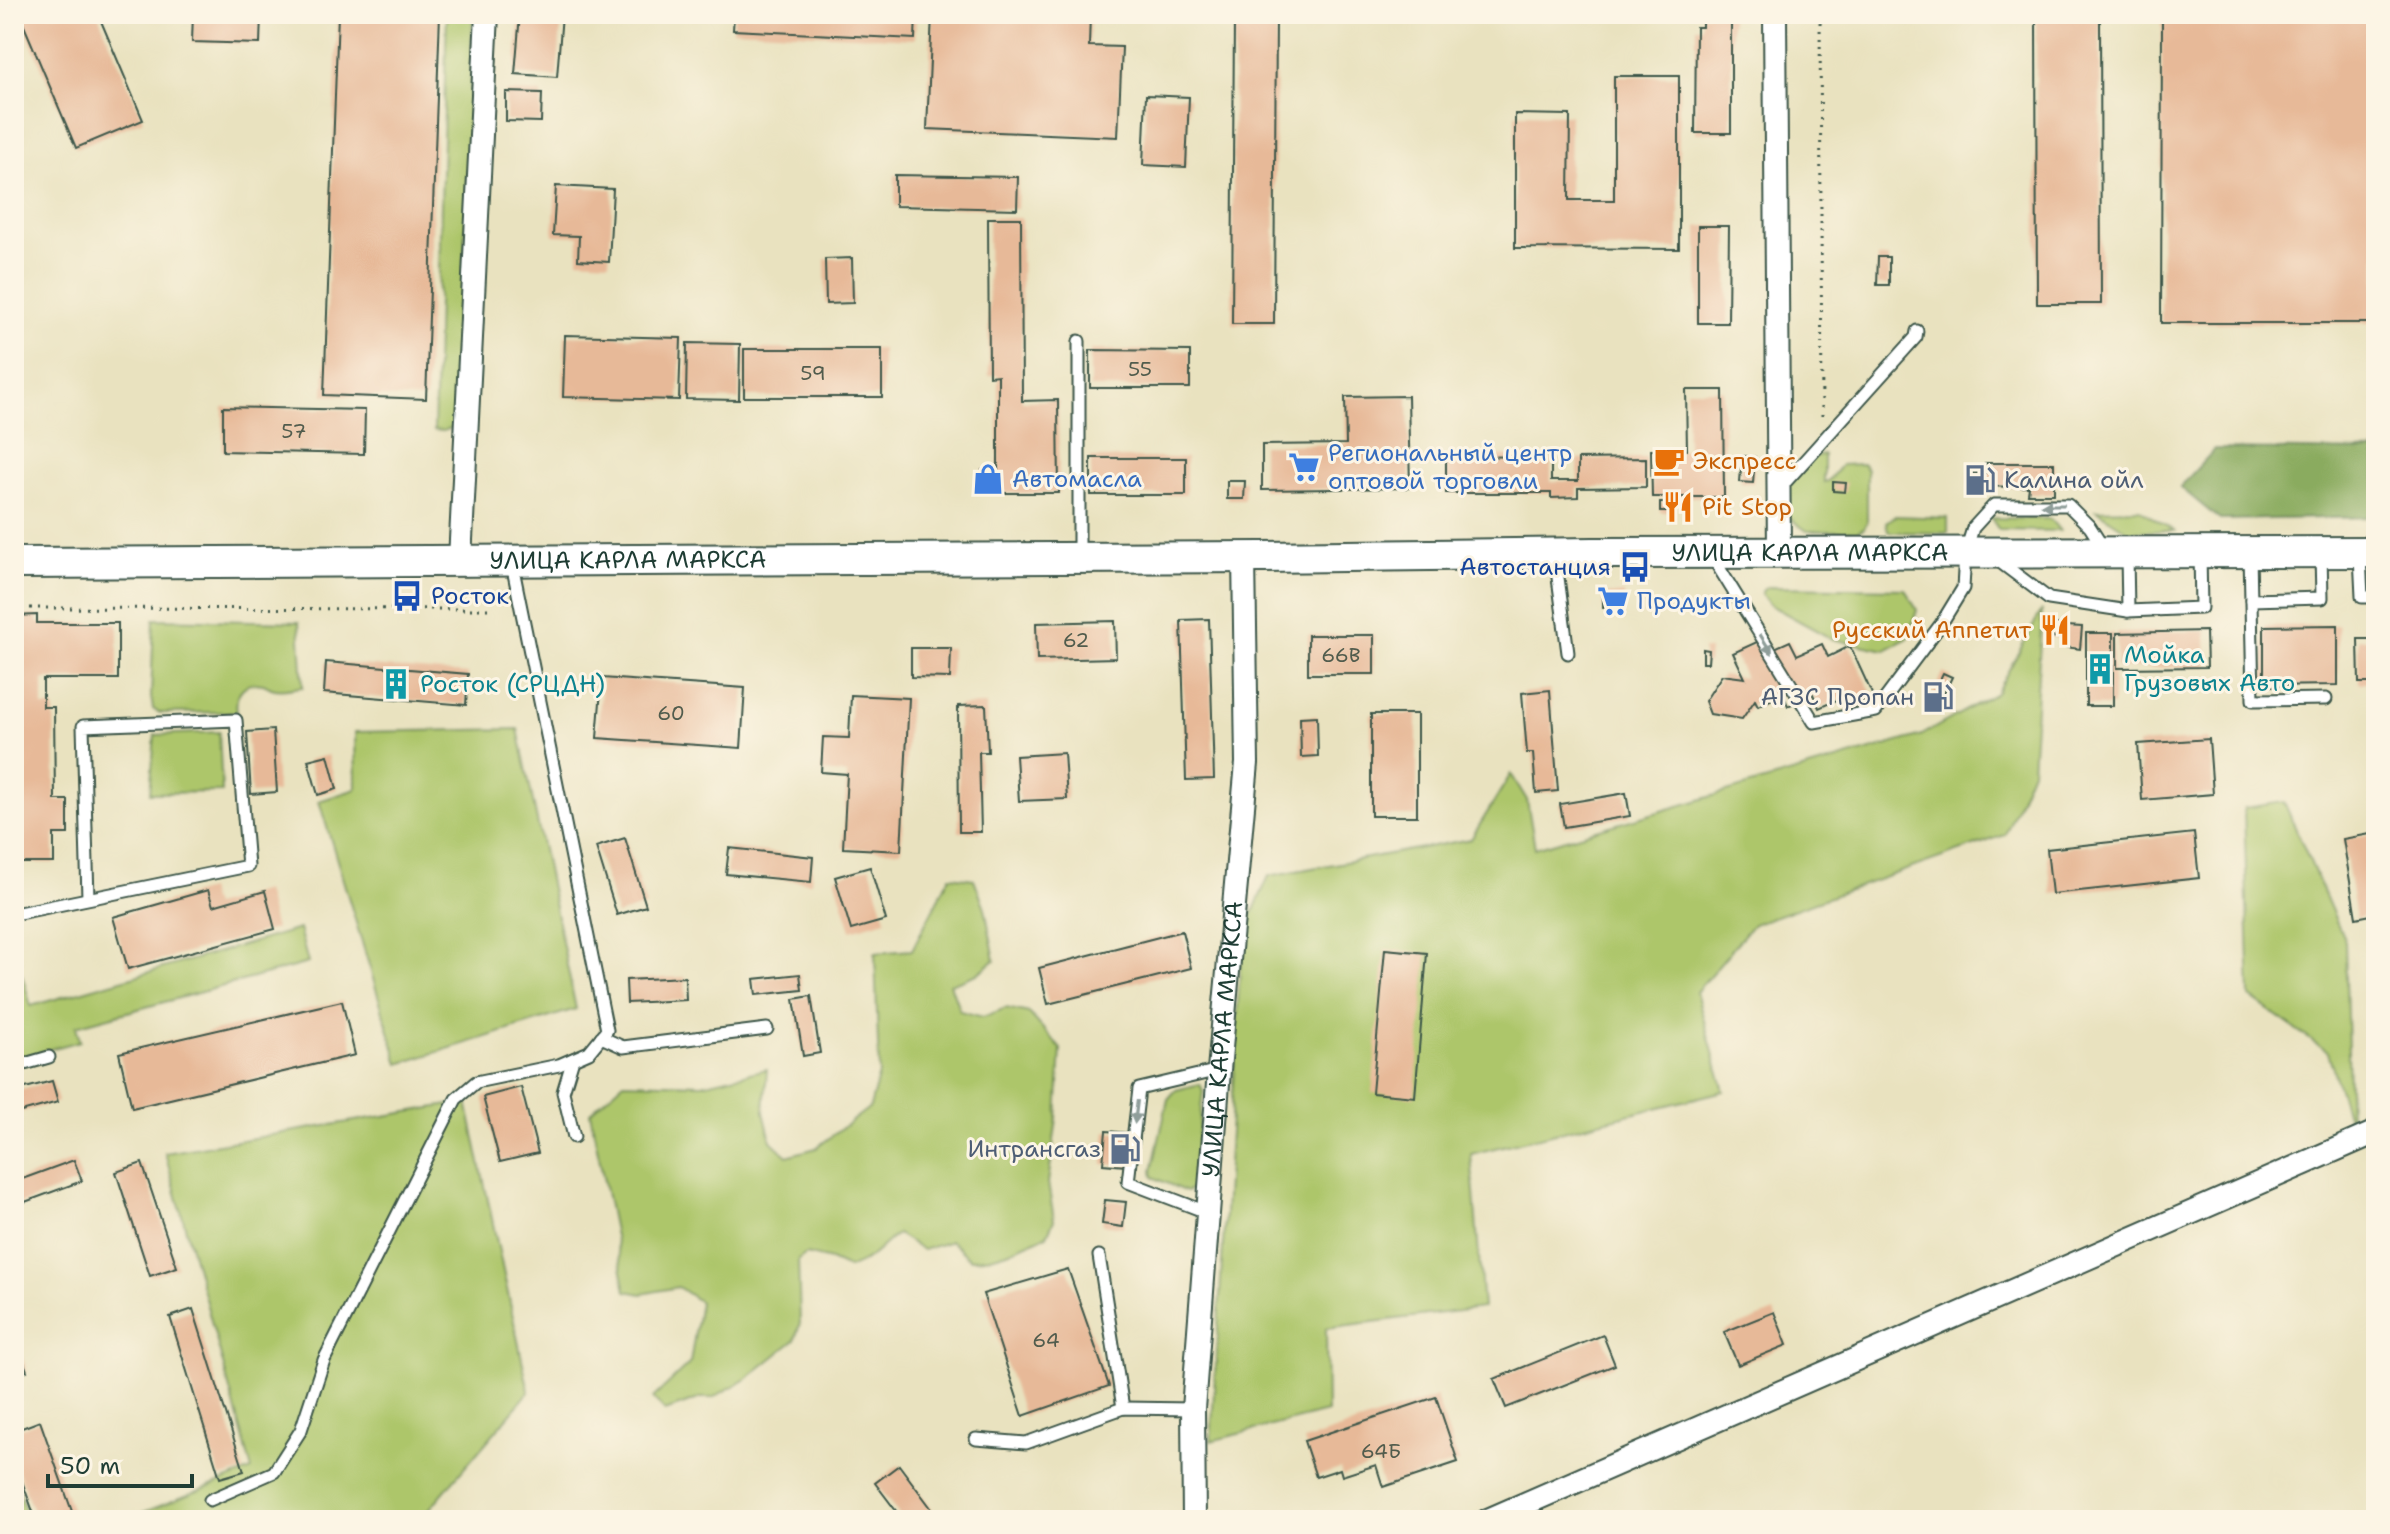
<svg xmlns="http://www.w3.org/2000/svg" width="2390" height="1534" font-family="'Shantell Sans',sans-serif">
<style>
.green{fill:#adc66b;stroke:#668250;stroke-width:2}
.forest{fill:#8aab5f;stroke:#54744a;stroke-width:2}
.building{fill:#e7b998}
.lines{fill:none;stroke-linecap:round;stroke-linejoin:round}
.lane-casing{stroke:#3d5649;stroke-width:15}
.street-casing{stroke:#3d5649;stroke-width:26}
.secondary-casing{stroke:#3d5649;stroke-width:34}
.path{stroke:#3d5649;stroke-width:3;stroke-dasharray:2 6;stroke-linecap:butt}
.lane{stroke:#fff;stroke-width:11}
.street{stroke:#fff;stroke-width:22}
.secondary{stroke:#fff;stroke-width:30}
.oneway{fill:#8f9e9a}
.labels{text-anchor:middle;stroke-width:6;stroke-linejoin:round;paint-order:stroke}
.number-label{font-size:20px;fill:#515c4d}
.shop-label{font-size:24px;fill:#366cbe;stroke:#fcf5e5;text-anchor:start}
.food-label{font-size:24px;fill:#c56008;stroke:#fcf5e5;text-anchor:start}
.service-label{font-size:24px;fill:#4e5e75;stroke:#fcf5e5;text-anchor:end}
.street-label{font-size:24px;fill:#1f3d34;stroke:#fcf5e5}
.transit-label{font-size:24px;fill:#164399;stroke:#fcf5e5;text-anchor:end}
.culture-label{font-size:24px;fill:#0d838f;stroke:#fcf5e5;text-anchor:start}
</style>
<rect width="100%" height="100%" fill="#fcf5e5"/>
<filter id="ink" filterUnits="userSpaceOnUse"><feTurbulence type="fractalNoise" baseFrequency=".0125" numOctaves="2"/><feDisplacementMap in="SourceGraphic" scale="16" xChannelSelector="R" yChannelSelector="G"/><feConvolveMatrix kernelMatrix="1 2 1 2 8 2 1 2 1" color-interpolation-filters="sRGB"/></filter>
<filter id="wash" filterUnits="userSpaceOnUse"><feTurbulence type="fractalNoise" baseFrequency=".006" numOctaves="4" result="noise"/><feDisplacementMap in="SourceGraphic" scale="32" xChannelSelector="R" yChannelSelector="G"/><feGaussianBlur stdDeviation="1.8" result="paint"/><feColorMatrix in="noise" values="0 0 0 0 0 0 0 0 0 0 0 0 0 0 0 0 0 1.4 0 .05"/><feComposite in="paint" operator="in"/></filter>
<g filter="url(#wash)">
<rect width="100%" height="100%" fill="#e9e2bf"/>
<g class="green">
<path d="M447,14H473L458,426L443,431L434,430Z"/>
<path d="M1824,455V482L1828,481L1841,465L1863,464L1867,471V522L1864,528L1858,531H1807L1785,515L1782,492L1815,456Z"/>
<path d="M2139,509L2174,531H2128L2096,510Z"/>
<path d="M1895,516L1948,518V533L1892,532L1888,531L1886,522Z"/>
<path d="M1991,518L2050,519L2060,531L1999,530Z"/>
<path d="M1768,587L1905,589L1917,610L1908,638L1885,650L1832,639L1770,605L1761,594L1763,590Z"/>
<path d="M2042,610L2032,770L2005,835L1753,924L1696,992L1724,1091L1471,1154L1483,1308L1326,1328L1327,1412L1211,1441L1242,937L1269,876L1471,839L1511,774L1527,800L1535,848L1922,735L1996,693Z"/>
<path d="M154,619L299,622L303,687C295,687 283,691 275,689C271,689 267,685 263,684C243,680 234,694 237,712L160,713L153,709L151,697Z"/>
<path d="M518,729L576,1009L399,1064L319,801L356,789L355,732Z"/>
<path d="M219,732L222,792L150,793L155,735Z"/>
<path d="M2284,802L2345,941L2350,1125L2328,1052L2250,997L2244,808Z"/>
<path d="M950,876L974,879L985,908L995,960L977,974L950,984L960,1011L983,1017L1006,1008L1029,1013L1061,1049L1057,1118L1048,1183L1054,1220L1047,1235C1022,1246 998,1259 970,1259L951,1241L923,1250L897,1234C878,1248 872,1261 848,1268L830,1260L806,1254L798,1260L800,1323L795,1340L746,1379L712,1398H701L665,1411L653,1398L690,1363L700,1302L678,1287L642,1294L626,1291L590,1112L624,1082L702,1084L767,1069L764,1112L771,1141L787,1156L816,1148L870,1107L879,1074L875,953L912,950Z"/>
<path d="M299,929L308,963L76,1026L80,1041L14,1059V977L22,975L31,1006Z"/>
<path d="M1200,1084L1203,1091L1192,1189L1186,1192L1153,1177L1152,1171L1168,1099L1176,1090Z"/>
<path d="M467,1102L529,1392L420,1520H124L252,1470L165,1153Z"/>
<path d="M14,1474L28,1520H14Z"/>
</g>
<path class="forest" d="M2215,449L2376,451V517L2220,520L2180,487Z"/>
<g id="blocks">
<g class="building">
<path d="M19,14H98L143,120L76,148Z"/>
<path d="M193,14H261L260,44L192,42Z"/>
<path d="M338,14H440L426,399L324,395Z"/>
<path d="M520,14H562L557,77L515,74Z"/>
<path d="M734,14H916L915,39L733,30Z"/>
<path d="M932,14H1090L1089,46L1122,47L1118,137L927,129Z"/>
<path d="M1239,14L1276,16L1274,324H1232L1234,16H1239Z"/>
<path d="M1702,14H1731V133H1695L1696,27H1702Z"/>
<path d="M2036,14H2100L2101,304H2037Z"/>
<path d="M2162,14H2376V323H2161Z"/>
<path d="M1614,76H1679V249L1515,248V114L1570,115L1569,200H1614Z"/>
<path d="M506,92L542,93L541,122L506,121Z"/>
<path d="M1146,95L1189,97L1186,167L1143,165Z"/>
<path d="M895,175L1018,177L1017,209L895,206Z"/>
<path d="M556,186L613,189L609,262L578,260L579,236L553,235Z"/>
<path d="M988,218H1021L1022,401L1058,400L1059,493H982V470H998V375L989,376Z"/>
<path d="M1698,226H1729L1728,323H1698Z"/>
<path d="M1878,257H1889V285H1877Z"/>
<path d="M852,258L853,303L826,304L825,259Z"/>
<path d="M565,335L681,338L679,400L563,397Z"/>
<path d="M687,343L740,344L739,400L686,399Z"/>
<rect x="744" y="349" width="138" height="48"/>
<path d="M1090,350L1190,351V388H1090Z"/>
<path d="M1686,390H1723L1724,497H1652L1651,450H1687Z"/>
<path d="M1408,396L1410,488L1262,490V445L1346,444L1345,397Z"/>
<path d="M223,407L365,410L364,454L223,451Z"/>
<path d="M1551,456V481H1578V459L1646,458V487L1578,488V497L1551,498V493H1446V457Z"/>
<path d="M1742,456L1755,457L1753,483L1740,482Z"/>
<rect x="1091" y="458" width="95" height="37"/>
<path d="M1985,463H2054V494H2028L2029,487L1968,486V473H1985Z"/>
<path d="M1227,481H1245L1244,499H1227Z"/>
<path d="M1833,482L1846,483L1845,492L1833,491Z"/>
<rect x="1660" y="503" width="10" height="9"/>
<path d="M1624,594V607L1603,608V595Z"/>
<path d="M37,615V623H118V679H43V707H54L55,800H68V834H54V863H14V616Z"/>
<path d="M1209,619L1214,779L1186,780L1181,620Z"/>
<path d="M1115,621L1116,658L1037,660L1036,623Z"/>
<path d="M2051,624L2062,625L2061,638L2050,637Z"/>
<path d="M2338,625V685L2264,686V626Z"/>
<path d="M2066,626L2082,627L2080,649L2064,647Z"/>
<path d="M2206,631L2207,667L2117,668V633Z"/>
<rect x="2086" y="633" width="27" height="73"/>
<rect x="1308" y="635" width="66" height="39"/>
<path d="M2358,639H2376V683H2359Z"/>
<path d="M1759,641L1764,653L1790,641L1797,655L1822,644L1828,657L1850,646L1873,696L1848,708L1843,697L1819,708L1813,694L1788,706L1783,694L1758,706L1755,700L1742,719L1710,714L1705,701L1722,675L1745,678L1733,653Z"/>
<path d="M911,648H951L950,678L911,677Z"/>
<path d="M1703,649L1709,650L1708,663H1703Z"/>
<path d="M326,662L468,674L466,705L324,693Z"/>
<path d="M1943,673L1952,677L1940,702L1931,698Z"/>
<path d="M602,678L745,688L741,748L597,738Z"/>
<path d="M1550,690L1558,791L1536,793L1533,753H1527L1522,693Z"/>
<path d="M851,695L909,698L901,851L843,848L847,774L821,772L823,737L849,738Z"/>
<path d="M986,705L988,752H979L981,832H959L958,706Z"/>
<rect x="1371" y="714" width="46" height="102"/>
<path d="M1317,716L1318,756L1301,757L1300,717Z"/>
<path d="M273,730L277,792L251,794L247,732Z"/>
<path d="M2209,739L2213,794L2142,800L2138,744Z"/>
<path d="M1064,753L1067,799L1019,801L1016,756Z"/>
<path d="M328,755L337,789L318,795L308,760Z"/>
<path d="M1626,793L1630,816L1564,827L1560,804Z"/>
<path d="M2194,833L2199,878L2052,894L2047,849Z"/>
<path d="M2376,833V914L2356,918L2343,839Z"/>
<path d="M625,838L646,906L617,915L596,847Z"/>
<path d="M729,848L813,857L811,882L726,874Z"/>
<path d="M870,867L886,920L851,930L835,877Z"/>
<path d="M208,890L213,906L265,891L275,929L128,969L113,917Z"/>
<path d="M1182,931L1191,968L1048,1004L1039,968Z"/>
<path d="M1385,949L1427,953L1415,1097L1372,1093Z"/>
<path d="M800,974L802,990L756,995L754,979Z"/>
<path d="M685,977L686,1000L627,1003L626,980Z"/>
<path d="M811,996L820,1053L803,1056L794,999Z"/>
<path d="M342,1001L355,1055L132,1108L119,1053Z"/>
<path d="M52,1081L58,1102L14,1114V1091Z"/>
<path d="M521,1087L538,1153L500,1162L483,1097Z"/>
<path d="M1106,1131L1140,1134L1137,1167L1103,1164Z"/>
<path d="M74,1160L82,1181L14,1206V1182Z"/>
<path d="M142,1163L177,1267L150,1276L116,1172Z"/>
<path d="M1105,1200L1126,1202L1123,1227L1102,1224Z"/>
<path d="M1068,1269L1109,1386L1023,1416L983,1294Z"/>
<path d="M193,1309L244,1471L220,1478L170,1317Z"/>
<path d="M1774,1312L1787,1345L1738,1365L1724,1332Z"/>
<path d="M14,1335L27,1371L14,1376Z"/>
<path d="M1603,1335L1615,1365L1506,1408L1494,1379Z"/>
<path d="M1436,1397L1458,1462L1383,1487L1376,1465L1342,1476L1340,1469L1316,1477L1304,1441Z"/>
<path d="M40,1421L75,1520H36L14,1459V1431Z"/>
<path d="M899,1465L940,1520H903L875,1483Z"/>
<path d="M1334,1514L1336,1520H1317V1519Z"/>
</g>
</g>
</g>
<g filter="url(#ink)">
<use href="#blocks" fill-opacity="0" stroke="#3d5649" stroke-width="2"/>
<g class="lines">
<defs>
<g id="lane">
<path d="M1781,487L1916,337L1917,331"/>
<path d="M2250,553L2253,700L2326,699"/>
<path d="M1555,555L1568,653"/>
<path d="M2127,555L2128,611L2201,608L2200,553"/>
<path d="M2360,556L2362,597H2376"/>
<path d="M1079,557V341"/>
<path d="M1713,558L1814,722L1876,711L1941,624L1963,588L1965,554L1973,528L1994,505H2068L2090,527L2104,549"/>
<path d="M1996,559L2049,599L2128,611"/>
<path d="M2251,600L2322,598L2321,554"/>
<path d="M14,914L248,866L236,720L83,726L88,898"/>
<path d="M601,1037L623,1047L767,1029"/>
<path d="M573,1059L563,1092L574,1137"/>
<path d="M14,1067L49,1057"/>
<path d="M1209,1213L1128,1182L1139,1089L1219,1070"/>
<path d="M1099,1256L1123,1408"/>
<path d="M976,1439L1026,1443L1123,1408L1193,1409"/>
<path d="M210,1500L274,1472L301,1430L324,1360L456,1099L476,1082L559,1065L589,1052L607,1030L512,564"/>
</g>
<g id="street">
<path d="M1775,14L1779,554"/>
<path d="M460,560L487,14"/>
<path id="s1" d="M1194,1520L1193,1409L1219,1070L1247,763L1244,557"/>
<path d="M1488,1520L2376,1132"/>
</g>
<g id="secondary">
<path id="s2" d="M14,563L1262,557L1594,553L2376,552"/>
</g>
</defs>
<use href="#lane" class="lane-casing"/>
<use href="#street" class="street-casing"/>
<use href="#secondary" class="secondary-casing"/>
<g class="path">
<path d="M1820,14L1822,418"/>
<path d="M14,608L488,609"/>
</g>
<use href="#lane" class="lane"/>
<use href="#street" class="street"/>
<use href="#secondary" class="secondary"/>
</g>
<defs><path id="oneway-solid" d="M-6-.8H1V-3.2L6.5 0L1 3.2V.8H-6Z" transform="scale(2)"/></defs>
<g class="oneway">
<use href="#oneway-solid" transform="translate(2053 505) rotate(180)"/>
<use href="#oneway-solid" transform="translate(1766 644) rotate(58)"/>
<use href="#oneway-solid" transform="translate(1136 1112) rotate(97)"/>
</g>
</g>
<defs>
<symbol id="cafe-bare" viewBox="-9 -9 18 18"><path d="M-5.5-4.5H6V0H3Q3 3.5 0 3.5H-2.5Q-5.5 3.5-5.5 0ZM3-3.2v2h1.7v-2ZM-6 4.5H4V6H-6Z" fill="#e8710a" stroke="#fcf5e5" stroke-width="2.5" paint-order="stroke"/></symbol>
<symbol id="supermarket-bare" viewBox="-9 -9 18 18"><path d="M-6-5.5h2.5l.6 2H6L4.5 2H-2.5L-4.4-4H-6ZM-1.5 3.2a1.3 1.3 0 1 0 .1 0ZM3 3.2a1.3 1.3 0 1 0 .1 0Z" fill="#3f7fe0" stroke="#fcf5e5" stroke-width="2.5" paint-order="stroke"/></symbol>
<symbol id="shop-bare" viewBox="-9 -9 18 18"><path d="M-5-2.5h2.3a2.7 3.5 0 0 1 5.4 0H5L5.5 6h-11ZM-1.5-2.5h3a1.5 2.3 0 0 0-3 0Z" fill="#3f7fe0" stroke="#fcf5e5" stroke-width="2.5" paint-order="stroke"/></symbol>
<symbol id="fuel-bare" viewBox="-9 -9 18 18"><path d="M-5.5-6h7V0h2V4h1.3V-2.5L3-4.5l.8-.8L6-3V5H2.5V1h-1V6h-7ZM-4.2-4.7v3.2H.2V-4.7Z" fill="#5c6f8a" stroke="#fcf5e5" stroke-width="2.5" paint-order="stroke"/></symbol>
<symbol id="restaurant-bare" viewBox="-9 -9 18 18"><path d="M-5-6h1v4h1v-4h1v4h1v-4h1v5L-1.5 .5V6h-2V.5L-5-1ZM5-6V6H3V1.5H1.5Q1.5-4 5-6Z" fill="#e8710a" stroke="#fcf5e5" stroke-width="2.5" paint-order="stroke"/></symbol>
<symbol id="bus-bare" viewBox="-9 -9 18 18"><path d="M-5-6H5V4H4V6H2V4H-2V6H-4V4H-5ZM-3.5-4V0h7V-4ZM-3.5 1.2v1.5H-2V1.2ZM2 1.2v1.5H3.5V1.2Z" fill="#1a4fb4" stroke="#fcf5e5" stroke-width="2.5" paint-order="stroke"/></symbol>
<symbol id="building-bare" viewBox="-9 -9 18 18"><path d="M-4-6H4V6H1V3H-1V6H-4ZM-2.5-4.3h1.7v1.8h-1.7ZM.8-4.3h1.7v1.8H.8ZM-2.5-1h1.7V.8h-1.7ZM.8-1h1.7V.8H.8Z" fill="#0f9aa8" stroke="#fcf5e5" stroke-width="2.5" paint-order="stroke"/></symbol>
</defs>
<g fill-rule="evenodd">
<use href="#cafe-bare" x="1647" y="439" width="44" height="44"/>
<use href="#supermarket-bare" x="1282" y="445" width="44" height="44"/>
<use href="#shop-bare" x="966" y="457" width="44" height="44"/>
<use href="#fuel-bare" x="1958" y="458" width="44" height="44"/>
<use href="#restaurant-bare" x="1656" y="485" width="44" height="44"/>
<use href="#bus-bare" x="1613" y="545" width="44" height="44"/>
<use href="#bus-bare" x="385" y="574" width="44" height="44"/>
<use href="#supermarket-bare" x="1591" y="579" width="44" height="44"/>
<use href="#restaurant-bare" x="2033" y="608" width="44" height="44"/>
<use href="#building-bare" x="2078" y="647" width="44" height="44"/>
<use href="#building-bare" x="374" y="662" width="44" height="44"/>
<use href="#fuel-bare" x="1916" y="675" width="44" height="44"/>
<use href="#fuel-bare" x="1103" y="1127" width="44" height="44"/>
</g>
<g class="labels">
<g class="number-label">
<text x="1140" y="376">55</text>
<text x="813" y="380">59</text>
<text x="294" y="438">57</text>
<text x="1076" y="647">62</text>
<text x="1341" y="662">66В</text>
<text x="671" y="720">60</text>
<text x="1046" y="1347">64</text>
<text x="1381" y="1458">64Б</text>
</g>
<g class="shop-label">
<text x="1328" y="461">Региональный центр<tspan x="1328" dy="28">оптовой торговли</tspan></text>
<text x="1012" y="487">Автомасла</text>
<text x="1637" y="609">Продукты</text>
</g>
<g class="food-label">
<text x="1693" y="469">Экспресс</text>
<text x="1702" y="515">Pit Stop</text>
<text x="2031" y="638" text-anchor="end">Русский Аппетит</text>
</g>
<g class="service-label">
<text x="2004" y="488" text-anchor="start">Калина ойл</text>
<text x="1914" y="705">АГЗС Пропан</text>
<text x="1101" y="1157">Интрансгаз</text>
</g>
<g class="street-label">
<text dy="8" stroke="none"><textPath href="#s2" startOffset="1796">УЛИЦА КАРЛА МАРКСА</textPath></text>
<text dy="8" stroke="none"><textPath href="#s2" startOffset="614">УЛИЦА КАРЛА МАРКСА</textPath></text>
<text dy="8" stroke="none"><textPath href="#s1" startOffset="482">УЛИЦА КАРЛА МАРКСА</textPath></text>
</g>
<g class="transit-label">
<text x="1611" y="575">Автостанция</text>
<text x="431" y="604" text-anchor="start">Росток</text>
</g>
<g class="culture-label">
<text x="2124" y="663">Мойка<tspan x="2124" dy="28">Грузовых Авто</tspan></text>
<text x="420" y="692">Росток (СРЦДН)</text>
</g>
</g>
<rect width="2390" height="1534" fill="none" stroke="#fcf5e5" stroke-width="48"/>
<path d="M48 1474v12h144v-12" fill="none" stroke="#1f3d34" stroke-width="4"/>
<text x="60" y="1474" font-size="24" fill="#1f3d34" stroke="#fcf5e5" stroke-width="6" paint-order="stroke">50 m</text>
</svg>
